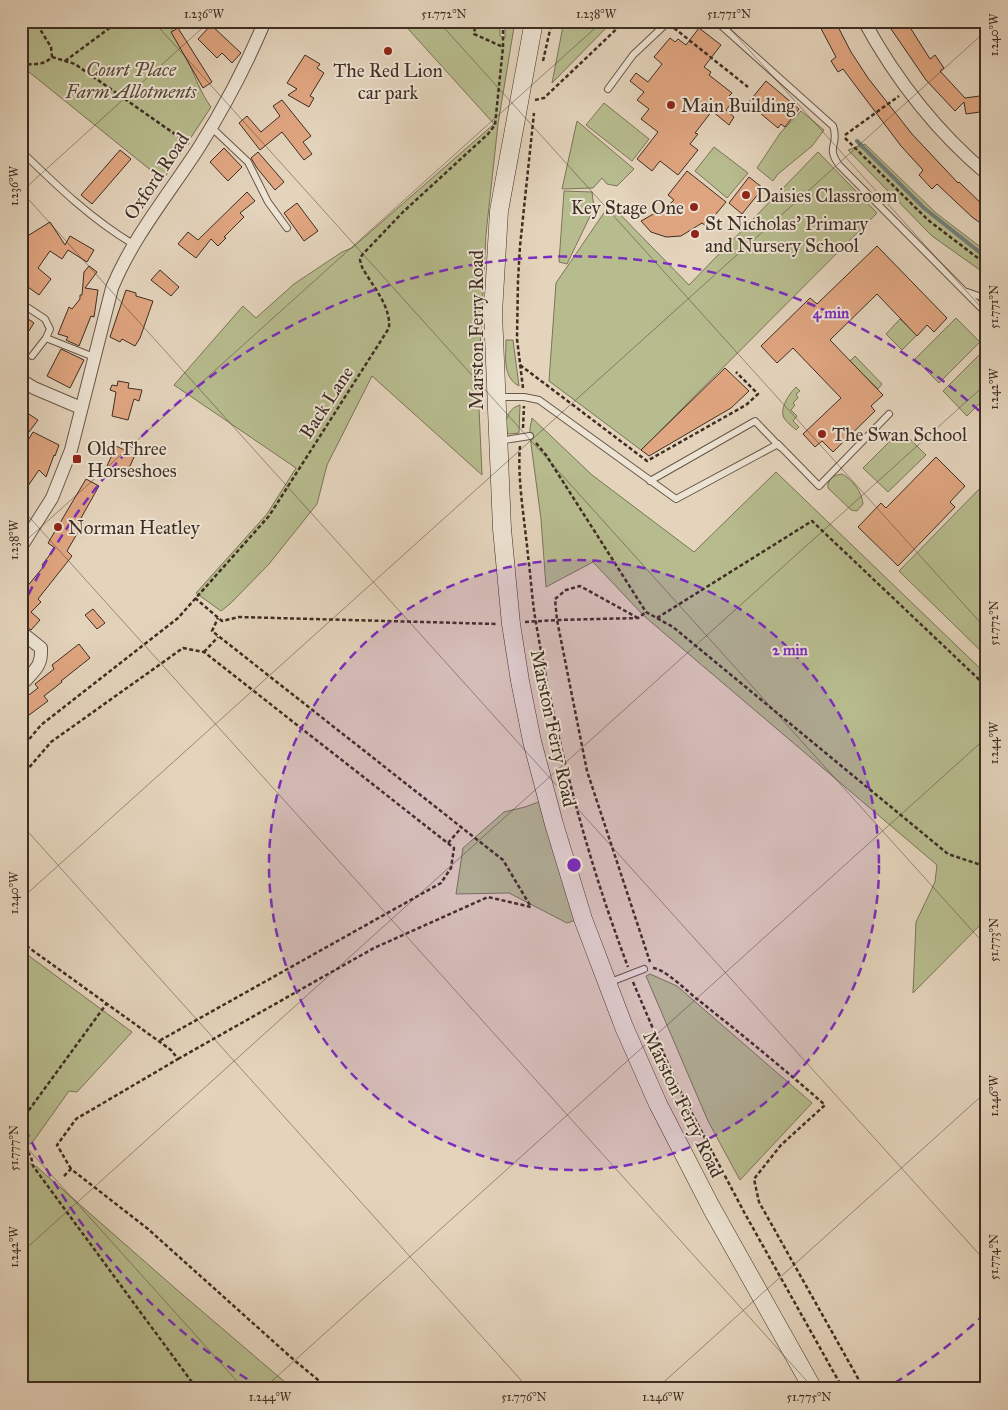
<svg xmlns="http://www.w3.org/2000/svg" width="1008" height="1410" font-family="'IM FELL Great Primer',serif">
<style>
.green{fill:#b7bc8e;stroke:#7b7458}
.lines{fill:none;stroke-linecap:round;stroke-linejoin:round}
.stream{stroke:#73807b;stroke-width:4}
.building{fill:#e0a681;stroke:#3f2d23}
.service-casing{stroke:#685749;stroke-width:8}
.minor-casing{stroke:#685749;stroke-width:14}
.secondary-casing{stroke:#3f2d23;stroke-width:19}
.path{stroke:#3f2d23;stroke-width:2.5;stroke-dasharray:4 2.5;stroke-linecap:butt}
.service{stroke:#ede3d3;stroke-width:6}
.minor{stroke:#ede3d3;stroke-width:12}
.secondary{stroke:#ede3d3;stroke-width:18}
.ticks{fill:none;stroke:#3f2d23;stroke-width:1;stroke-opacity:0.45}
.ring{fill:none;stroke:#7b2cbf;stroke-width:2.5;stroke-dasharray:9 6}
.poi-dot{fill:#8f2418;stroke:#ede3d3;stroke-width:2}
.labels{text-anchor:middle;stroke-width:4;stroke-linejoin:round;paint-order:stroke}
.park-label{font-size:19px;font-style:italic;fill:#574a38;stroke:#ede3d3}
.poi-label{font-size:19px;fill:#3f2d23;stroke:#ede3d3;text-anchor:start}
.street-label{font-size:19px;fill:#3f2d23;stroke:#ede3d3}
.centre{fill:#7b2cbf;stroke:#ede3d3;stroke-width:2.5}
.ring-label{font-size:15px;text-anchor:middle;font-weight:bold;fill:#7b2cbf;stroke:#ede3d3;stroke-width:4;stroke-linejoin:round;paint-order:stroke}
.neatline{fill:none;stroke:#3f2d23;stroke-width:2}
.ticks-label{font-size:12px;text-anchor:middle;fill:#3f2d23}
</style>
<rect width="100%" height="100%" fill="#e4d4bc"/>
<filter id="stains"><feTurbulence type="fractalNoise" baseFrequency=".004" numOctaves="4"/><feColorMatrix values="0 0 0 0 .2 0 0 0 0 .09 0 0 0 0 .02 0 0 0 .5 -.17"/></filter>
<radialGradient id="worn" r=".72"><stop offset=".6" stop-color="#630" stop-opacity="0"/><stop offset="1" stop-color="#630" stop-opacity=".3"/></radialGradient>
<g class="green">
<path d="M21,21H169C174,37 182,50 189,64C197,80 200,92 211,107L163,180L29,72L21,79Z"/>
<path d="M401,21H500V36L505,38V21H515L498,124L486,234L478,386L482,475L372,376L327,465L317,504L269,564L231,603L221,611L196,593L267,514L296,468L174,385L243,306L256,318L294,284L342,252L352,248L494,124Z"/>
<path d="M564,21H613L552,83Z"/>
<path d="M604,103L649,139L632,161L586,125Z"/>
<path d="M801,111L824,130L812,146L778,174L773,181L757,168L781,132Z"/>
<path d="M577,121L634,169L617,186L607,184L602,178L593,188L562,189Z"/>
<path d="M865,144L936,213L987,252V275L932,236L848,150Z"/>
<path d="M714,147L748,173L727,198L695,171Z"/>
<path d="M818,152L877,213L641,450L549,381L556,283L610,204L689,285Z"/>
<path d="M564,191L592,192L594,208L567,264L559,262Z"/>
<path d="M956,318L980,342L939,383L915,359Z"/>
<path d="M900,319L917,335L902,350L886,334Z"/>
<path d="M506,340H513L519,386C502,377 506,356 506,340Z"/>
<path d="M987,347V396L967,416L943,391Z"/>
<path d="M855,356L882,384L878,389L850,361Z"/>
<path d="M796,387L800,391L796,394L798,398L793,403L795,405L791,410L797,416L793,421L799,427L796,430C793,427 786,422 784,418C779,408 790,393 796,387Z"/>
<path d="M520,405L519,433L509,434L505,432C506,420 507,409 520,405Z"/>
<path d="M532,418L592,475L694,552L776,472L987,675V918L913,993L916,922L935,882L937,865L644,616L593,562L546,587L541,519L530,436V428Z"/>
<path d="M901,430L926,455L888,492L863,468Z"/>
<path d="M842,474C853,480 862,492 863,504L857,511L851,510L828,488C827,479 834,475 842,474Z"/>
<path d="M987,481V657L899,571Z"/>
<path d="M541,801L576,920L567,923L509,893L456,894L463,848L504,812L525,807Z"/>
<path d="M21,950L132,1032L77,1092L69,1091L32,1143L21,1147Z"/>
<path d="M650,974L677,986L812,1103L740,1180L708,1121L646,976Z"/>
<path d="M21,1159L37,1167L176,1289L293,1389H21Z"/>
</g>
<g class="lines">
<path class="stream" d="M857,141L924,208L987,258"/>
</g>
<g class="building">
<path d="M817,21H835L851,52L868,78L912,134L958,183L959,182L987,209V228L972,217L937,184L932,189L919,175L923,170L901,146L843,69L838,72L831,61L836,57Z"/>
<path d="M897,21H906L930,59L935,55L944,68L940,71L965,98L987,95V111L966,114L964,102L955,111L926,80L889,26Z"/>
<path d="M211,25L241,53L232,63L222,53L217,58L198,39Z"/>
<path d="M178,28L212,82L203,88L171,32Z"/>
<path d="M699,28L721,45L704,67L711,72L709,75L732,93L729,96L734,100L726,110L734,117L729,125L712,111L695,133L698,134L690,144L698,150L678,175L660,161L652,171L637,159L658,132L641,119L649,109L637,100L644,92L630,81L636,73L648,82L662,64L654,57L670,38L675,42L678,39L686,45Z"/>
<path d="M305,55L320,64L317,68L324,73L310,96L314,98L309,107L288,95L297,89L287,83Z"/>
<path d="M766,81L799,109L785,127L781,124L778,128L748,103Z"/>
<path d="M282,100L311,136L303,142L312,154L304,160L282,132L260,150L239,123L247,116L261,132L280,116L273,106Z"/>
<path d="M224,148L242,167L228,181L210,162Z"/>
<path d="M120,150L131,159L92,204L81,195Z"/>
<path d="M258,152L284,182L275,190L257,168L251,158Z"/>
<path d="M687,171L726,202L706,226L702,223L681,236L666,237L651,232L641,221L657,212L659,214L674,200L668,195Z"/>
<path d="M749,177L763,188L742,214L729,203Z"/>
<path d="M247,192L255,201L240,213L244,217L224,237L226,238L218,246L211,239L196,258L178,244L188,232L198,240Z"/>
<path d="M297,203L318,231L304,241L284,213Z"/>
<path d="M50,222L65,245L70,236L94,250L87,262L68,250L62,259L50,251L38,268L51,279L39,295L21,282V240Z"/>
<path d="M877,246L947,318L934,332L927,325L917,336L877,294L830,340L883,395L871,406L875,411L833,452L822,441L815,447L803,434L841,398L793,348L777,363L761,346L810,298L817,304Z"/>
<path d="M89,266L97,272L85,288L98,290L94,317L91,316L79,346L66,340L68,337L58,334L69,307L72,309L80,299V295H82L84,272Z"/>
<path d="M160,270L179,287L171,296L151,280Z"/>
<path d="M126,290L136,293V296L153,301L140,338L135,346L122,339L120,342L110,337Z"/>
<path d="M21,314L34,323L21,343Z"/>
<path d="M61,349L84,360L70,388L47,376Z"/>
<path d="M725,368L749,391L731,408L649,456L641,450Z"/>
<path d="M118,381L129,383L128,388L142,390L139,401L134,399L128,420L112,416L116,392L110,390L112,385L117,386Z"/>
<path d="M21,409L38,420L29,432L21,427Z"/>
<path d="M33,432L59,445L55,456L54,455L46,477L39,470L21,496V452Z"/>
<path d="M116,446L135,455L126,475L107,466Z"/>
<path d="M936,457L965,486L950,502L955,507L898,566L858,527L881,503L886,508Z"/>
<path d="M86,479L99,486L81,518L85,520L67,551L72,556L38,599L41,602L31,612L40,620L31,630L21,624V594L44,566L42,565L55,548L48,543Z"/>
<path d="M93,609L105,623L97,629L85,615Z"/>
<path d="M79,644L90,658L61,681L62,682L44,696L48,701L29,715L21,705V701L38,688L35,684L54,669L52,665Z"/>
</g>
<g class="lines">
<defs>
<g id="service">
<path d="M716,21L833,126C840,145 825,146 839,165L987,314"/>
<path d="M608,89L633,55L669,21"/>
<path d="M211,127L248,162L268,202L287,228"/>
<path d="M21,151C56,185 91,219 133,244"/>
<path d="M967,292L987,299"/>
<path d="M21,303L45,319L50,329L46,338L32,356"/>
<path d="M46,338L94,357"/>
<path d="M497,397H524L539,400L676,499L778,444L819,486L889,414"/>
<path d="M499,441L530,436"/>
<path d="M650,481L755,421L780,447"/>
<path d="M608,983L644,969"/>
</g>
<g id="minor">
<path d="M864,21C895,78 937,132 987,174"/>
<path d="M21,380L34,388L81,408"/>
<path d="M21,547L52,498L71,450L112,288C133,237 168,195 198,149C224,108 246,66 265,21"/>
<path d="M21,632L41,648C42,665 36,669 25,681"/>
</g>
<path id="secondary" d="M534,21L499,211L493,313L502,529L511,624L520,681L532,741L554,824L583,919L624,1027L658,1104L711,1207L813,1389"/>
</defs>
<use href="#service" class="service-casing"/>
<use href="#minor" class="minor-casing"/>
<use href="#secondary" class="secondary-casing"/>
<g class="path">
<path d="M476,21L474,34L503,47"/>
<path d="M674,28L748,87"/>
<path d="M52,57L75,64L189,144"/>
<path d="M65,61L119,21"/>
<path d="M543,61L552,21"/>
<path d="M21,64C33,64 43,66 52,57L51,47L35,21"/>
<path d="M535,100L544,98L625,21"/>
<path d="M845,135L899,96"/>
<path d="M845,138L928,220L987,265"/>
<path d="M520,365L647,461L746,405L758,394L736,372"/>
<path d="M523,388L517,339L518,280L520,246L534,113"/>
<path d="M523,428L524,406"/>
<path d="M536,443L546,455L646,612L673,627L948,854L981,865L987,863"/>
<path d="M520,446C517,479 525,522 528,556C531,578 532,601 536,623C556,740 586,856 628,967"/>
<path d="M195,598L222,621L239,617L497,624"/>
<path d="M638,618L580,586L566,590L555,599L557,620L587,771L650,962"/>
<path d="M657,618L812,521L987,687"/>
<path d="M525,622L557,620L638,618L646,612"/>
<path d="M204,652L218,637"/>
<path d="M21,749L41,725L178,618L269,516L389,328C391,305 372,286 362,267L360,260L362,255L403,212L488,134L495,125L503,47V21"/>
<path d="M21,777L51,742L183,648L204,652L454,848L451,868L441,883L159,1041"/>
<path d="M448,843L462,827"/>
<path d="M21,942L171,1050L178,1059L76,1119L57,1145L71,1169"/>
<path d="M653,968C665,969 687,991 697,999C740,1033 783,1068 825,1105L781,1145L754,1179L759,1202L864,1389"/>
<path d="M633,982L678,1087L744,1212L843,1389"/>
<path d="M178,1059L374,948L488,897L531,907L503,860L212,631L218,618"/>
<path d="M21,1121L107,1003"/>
<path d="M21,1141L31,1157L33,1166L197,1389"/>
<path d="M64,1176L71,1169L148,1229L294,1360L329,1389"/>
</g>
<use href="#service" class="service"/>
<use href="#minor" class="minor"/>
<use href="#secondary" class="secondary"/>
</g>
<path class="ticks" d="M153,21L987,947M438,21L987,630M723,21L987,314M21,191L987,1263M21,192L210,21M21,508L814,1389M21,545L603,21M21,824L529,1389M21,899L987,30M21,1141L244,1389M21,1253L987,383M263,1389L987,737M656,1389L987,1091"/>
<circle cx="574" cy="865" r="305" fill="#7b2cbf" fill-opacity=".12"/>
<g class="ring">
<circle cx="574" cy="865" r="305"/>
<path d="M985 1314A609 609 0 0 1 888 1387M260 1387A609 609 0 0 1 22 1122M22 608A609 609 0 0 1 985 416"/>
</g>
<g class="poi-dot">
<circle cx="388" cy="51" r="5"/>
<circle cx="671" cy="105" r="5"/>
<circle cx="746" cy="195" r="5"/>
<circle cx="694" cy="207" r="5"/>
<circle cx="695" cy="234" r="5"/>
<circle cx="822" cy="434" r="5"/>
<rect x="72" y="454" width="10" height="10" rx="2.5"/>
<circle cx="58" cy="527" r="5"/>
</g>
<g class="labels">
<g class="park-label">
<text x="131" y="76">Court Place<tspan x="131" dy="22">Farm Allotments</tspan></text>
</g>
<g class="poi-label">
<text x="388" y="77" text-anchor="middle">The Red Lion<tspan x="388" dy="22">car park</tspan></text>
<text x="681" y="112">Main Building</text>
<text x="756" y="202">Daisies Classroom</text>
<text x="684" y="214" text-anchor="end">Key Stage One</text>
<text x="705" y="230">St Nicholas' Primary<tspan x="705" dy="22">and Nursery School</tspan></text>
<text x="832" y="441">The Swan School</text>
<text x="87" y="455">Old Three<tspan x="87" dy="22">Horseshoes</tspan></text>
<text x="68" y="534">Norman Heatley</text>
</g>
<g class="street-label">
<text transform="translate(156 176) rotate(-56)" y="7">Oxford Road</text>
<text transform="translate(476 330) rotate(-90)" y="7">Marston Ferry Road</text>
<text transform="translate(326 402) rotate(-57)" y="7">Back Lane</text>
<text transform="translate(554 728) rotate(78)" y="7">Marston Ferry Road</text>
<text transform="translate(684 1104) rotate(64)" y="7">Marston Ferry Road</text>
</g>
</g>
<circle cx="574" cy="865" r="8" class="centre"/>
<g class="ring-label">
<text x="831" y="318">4 min</text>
<text x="790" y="655">2 min</text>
</g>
<rect width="1008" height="1410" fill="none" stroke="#e4d4bc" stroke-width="55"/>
<rect x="28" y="28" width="952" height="1354" class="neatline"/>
<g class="ticks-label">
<text x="204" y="18">1.236°W</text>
<text x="444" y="18">51.772°N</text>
<text x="596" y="18">1.238°W</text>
<text x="729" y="18">51.771°N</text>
<text transform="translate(994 35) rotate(-90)" y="4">1.240°W</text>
<text transform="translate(14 186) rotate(-90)" y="4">1.236°W</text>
<text transform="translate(994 307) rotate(-90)" y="4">51.771°N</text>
<text transform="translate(994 389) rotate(-90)" y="4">1.242°W</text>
<text transform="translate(14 540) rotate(-90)" y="4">1.238°W</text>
<text transform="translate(994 623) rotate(-90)" y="4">51.772°N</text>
<text transform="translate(994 743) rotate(-90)" y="4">1.244°W</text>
<text transform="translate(14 893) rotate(-90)" y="4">1.240°W</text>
<text transform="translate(994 940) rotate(-90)" y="4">51.773°N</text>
<text transform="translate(994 1096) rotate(-90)" y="4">1.246°W</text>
<text transform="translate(14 1148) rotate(-90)" y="4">51.777°N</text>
<text transform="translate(14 1247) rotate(-90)" y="4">1.242°W</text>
<text transform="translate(994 1257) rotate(-90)" y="4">51.774°N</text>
<text x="270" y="1401">1.244°W</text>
<text x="524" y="1401">51.776°N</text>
<text x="663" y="1401">1.246°W</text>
<text x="809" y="1401">51.775°N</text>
</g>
<rect width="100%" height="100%" filter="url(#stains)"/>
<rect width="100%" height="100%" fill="url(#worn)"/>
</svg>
